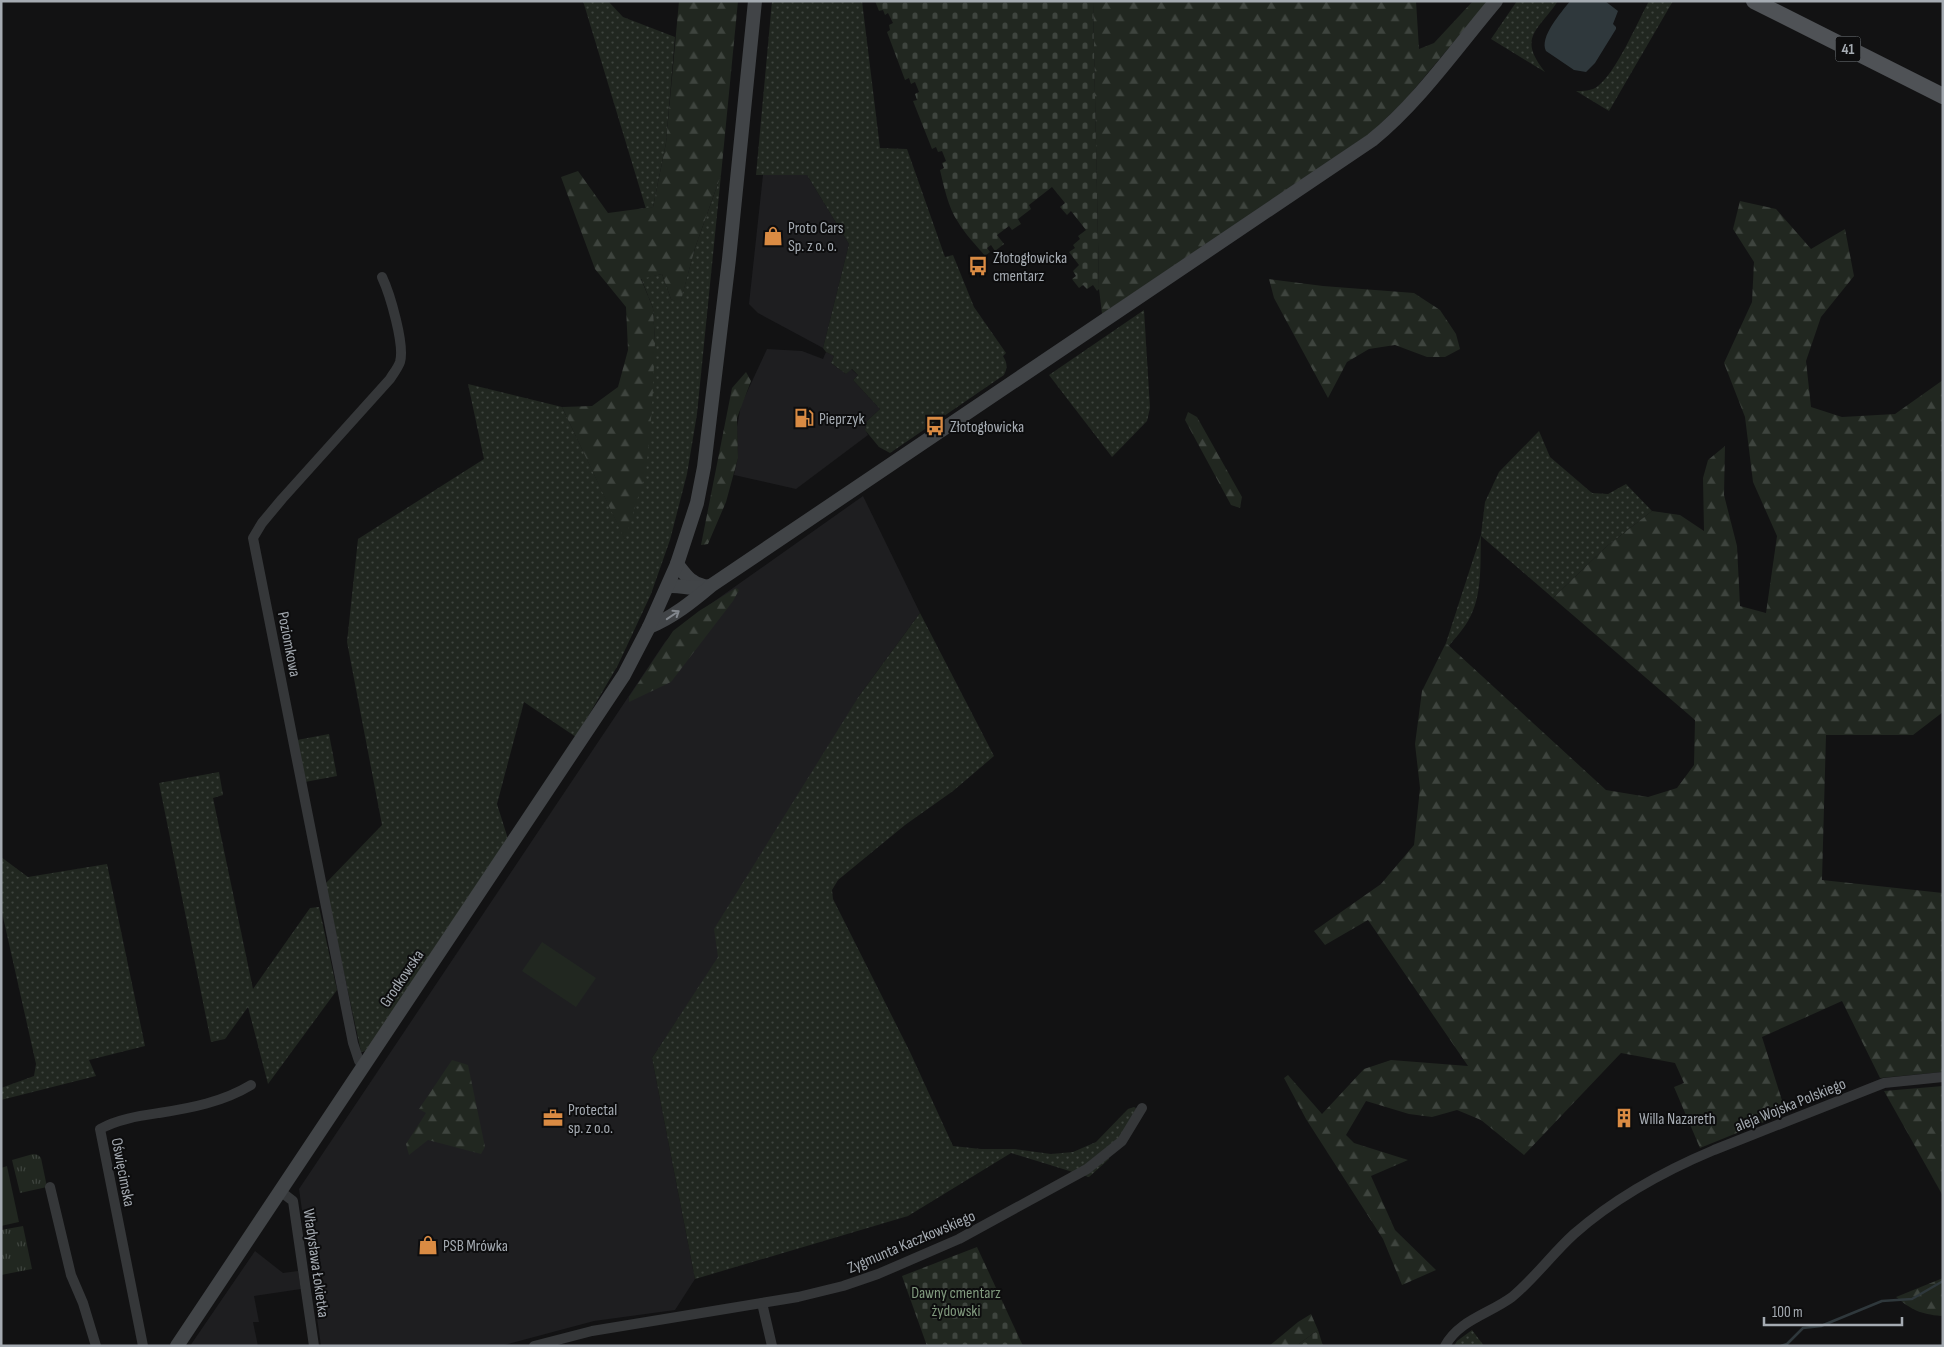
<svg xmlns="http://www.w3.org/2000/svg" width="1944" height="1347" font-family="'Sofia Sans Condensed',sans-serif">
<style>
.built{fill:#1e1e20}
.grass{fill:url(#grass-dots)}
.forest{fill:url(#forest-firs)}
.cemetery{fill:url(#cemetery-stones)}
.park{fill:url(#park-tufts)}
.pitch{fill:#212720}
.water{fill:#2f383c}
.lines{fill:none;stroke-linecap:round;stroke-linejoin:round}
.stream{stroke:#2f383c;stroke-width:2.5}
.street{stroke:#353739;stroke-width:10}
.secondary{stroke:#414447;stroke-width:14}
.primary{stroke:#4f5256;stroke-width:16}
.oneway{stroke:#82878d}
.labels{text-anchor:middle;stroke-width:4;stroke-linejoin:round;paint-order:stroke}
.shield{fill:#0d0d0e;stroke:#777c81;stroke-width:1}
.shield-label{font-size:15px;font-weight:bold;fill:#a5abb2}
.poi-label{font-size:16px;fill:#a5abb2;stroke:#0d0d0e;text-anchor:start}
.street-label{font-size:16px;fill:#a5abb2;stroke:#0d0d0e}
.park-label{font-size:16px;fill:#819a7e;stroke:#0d0d0e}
</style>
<defs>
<pattern id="grass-dots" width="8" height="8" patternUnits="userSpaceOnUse" patternTransform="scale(1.25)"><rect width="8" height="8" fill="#212720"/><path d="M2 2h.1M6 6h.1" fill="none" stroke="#3e443e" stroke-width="1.8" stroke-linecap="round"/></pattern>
<pattern id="forest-firs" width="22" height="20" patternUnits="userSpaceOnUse" patternTransform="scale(1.25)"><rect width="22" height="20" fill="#212720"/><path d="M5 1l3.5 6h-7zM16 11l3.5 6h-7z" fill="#3e443e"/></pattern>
<pattern id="cemetery-stones" width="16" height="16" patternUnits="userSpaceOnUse" patternTransform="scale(1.25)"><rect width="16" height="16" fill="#212720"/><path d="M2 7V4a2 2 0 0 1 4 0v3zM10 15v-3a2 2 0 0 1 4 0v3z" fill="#3e443e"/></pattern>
<pattern id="park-tufts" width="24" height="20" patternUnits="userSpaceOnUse" patternTransform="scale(1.25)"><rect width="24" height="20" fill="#212720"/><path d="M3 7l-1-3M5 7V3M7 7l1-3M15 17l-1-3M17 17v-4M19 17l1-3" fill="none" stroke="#3e443e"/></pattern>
</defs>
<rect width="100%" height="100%" fill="#121213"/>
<g class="built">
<path d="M763,175H807L849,244L823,348L758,313L749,304Z"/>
<path d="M767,349L802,351L823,359L826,352L834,356L831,363L846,374L851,369L858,375L853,380L880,409L867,421L865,429L868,435L796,489L734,475L738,457L737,427L741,405Z"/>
<path d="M863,496L920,613L859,696L719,957L652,1058L695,1279L675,1310L594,1321L501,1346H321L299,1189L665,642L685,622Z"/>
<path d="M255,1251L283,1273L298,1271L301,1289L254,1296L259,1322H253L258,1346H190Z"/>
</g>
<g class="grass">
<path d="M583,1H608L623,17L675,37L666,143L653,207L646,209Z"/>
<path d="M772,1H862L880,148L907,149L945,257L953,255L974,307L1006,353L1003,356C1007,363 1008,367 1004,375L890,453L879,447L865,430L867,421L880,409L853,380L858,375L852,369L846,374L831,363L834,356L826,352L823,348L849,244L807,175H756Z"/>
<path d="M1517,1H1558C1538,31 1517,37 1545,72L1491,39Z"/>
<path d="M1649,1H1673L1609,111L1576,91C1583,91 1592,91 1598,86C1617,71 1637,23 1649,1Z"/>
<path d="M721,175L697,414L687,474L670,540L651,594L618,665L576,737L524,702L497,804L508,839L366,1051L361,1052L325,884L382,825L347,642L358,539L484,459L468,384L562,407L625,539L655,343L653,308L641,278L662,274L671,299L680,303L695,248Z"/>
<path d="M1144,310L1150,408L1147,421L1112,457L1049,375Z"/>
<path d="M1539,431L1550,457L1592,493L1608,494L1626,484L1652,511L1607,546L1553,598L1481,536C1480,563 1483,596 1468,621C1463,630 1455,638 1449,646L1446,643L1481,535L1485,502L1499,472Z"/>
<path d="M920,613L994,756L953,791L905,825L838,880L832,890L833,899L910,1052L953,1146L981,1149H1015L1051,1154L1073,1152L1096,1142L1128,1109L1134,1107L1138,1109L1120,1139L1106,1150L1109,1159L1089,1177L1011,1153L908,1216L695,1279L652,1058L718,957L714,929L859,696Z"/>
<path d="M329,734L337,776L305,782L297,740Z"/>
<path d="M219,772L223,795L213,798L253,989L310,908L319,907L337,990L268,1084L248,1007L225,1039L211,1042L159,783Z"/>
<path d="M1,857L28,877L107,864L145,1046L89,1060L96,1076L1,1100V1088L34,1076L36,1064L1,908Z"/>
<path d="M1472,1330L1484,1346H1454L1457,1341Z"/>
</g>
<g class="forest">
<path d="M679,1H738L721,175L695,248L680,304L671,299L662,274L641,279L653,308L655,343L652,408L646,471L625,540L562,407L592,406L618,387L628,350L626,307L595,269L561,177L578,171L608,213L653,207L666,143Z"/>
<path d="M1093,1H1416L1419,49L1434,43L1473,1H1488L1406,99L1372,132L1102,314L1099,289Z"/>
<path d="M1740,201L1776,209L1811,249L1845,229L1854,276L1821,317L1806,361L1811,407L1842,417L1895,414L1943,380V712L1913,735H1826L1822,880L1943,893V1072L1880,1078L1842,1001L1762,1037L1786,1113L1700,1148L1674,1087L1684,1083L1675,1063L1621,1053L1524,1155L1481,1120L1457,1110L1432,1117L1409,1114L1366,1101L1346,1135L1354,1143L1408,1160L1371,1176L1395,1230L1436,1270L1402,1285L1383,1239L1306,1119L1284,1078L1288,1075L1322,1114L1364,1069L1391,1060L1468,1066L1368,920L1325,945L1314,931L1381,884L1414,845L1420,788L1415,744L1422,691L1446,643L1606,790L1648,797L1677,788L1694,765L1695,720L1553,598L1607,546L1652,511L1680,515L1704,531L1703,478L1708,460L1725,446L1724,495L1737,546L1740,606L1766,613L1777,536L1753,482L1745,417L1724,363L1752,302L1754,262L1733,229Z"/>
<path d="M1269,279L1323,286L1414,293L1440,310L1456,334L1460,349L1445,357H1427L1395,345L1369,349L1347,362L1328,398L1274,298Z"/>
<path d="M746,372L751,381L737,418L738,458L726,502L708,544L701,545L732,388Z"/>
<path d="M1188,412L1197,417L1242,497L1240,508L1231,505L1185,420Z"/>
<path d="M736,588L739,590L733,601L671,682L629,702V697L673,631L699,611Z"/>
<path d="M452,1060L468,1065L485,1147L481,1154L428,1140L409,1155L406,1144L426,1113L419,1109Z"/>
<path d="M1943,1086V1196L1884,1091Z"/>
<path d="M1943,1278V1315L1941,1316C1920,1314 1912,1310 1896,1297Z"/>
<path d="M1311,1314L1318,1330L1296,1346H1269L1298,1322Z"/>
</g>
<g class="cemetery">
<path d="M875,1H1093L1099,289L1097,291L1093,285L1087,289L1083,285L1079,288L1072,279L1076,276L1073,271L1079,265L1069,252L1075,248L1073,245L1080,239L1078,236L1086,230L1071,211L1067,215L1060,207L1065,203L1052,187L1029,205L1031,209L1018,219L1021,224L1012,230L1009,226L997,235L1004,244L995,251L991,245L987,248L990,252L985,256C976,245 965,234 958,222C948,207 944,187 940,170L944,168L942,163L946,161L942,151L938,152L936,147L932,149L913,101L917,100L915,94L919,92L915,82L911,84L909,78L905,80L887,32L890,30L889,25L893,23L888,13L885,15L883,10L879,11Z"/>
<path d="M977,1247L1023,1346H927L902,1276Z"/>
<path d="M1318,1330L1323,1346H1296Z"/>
</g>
<g class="park">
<path d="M33,1154L38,1155L41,1158L47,1187L20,1193L12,1160Z"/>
<path d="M23,1226L32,1269L1,1275V1230Z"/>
</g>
<g class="pitch">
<path d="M542,942L596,978L576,1007L522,971Z"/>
<path d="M7,1166L19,1222L1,1226V1168Z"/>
</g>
<path class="water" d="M1570,1H1605L1618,11L1613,24L1616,27V29L1595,63L1586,72L1574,70L1546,51C1539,37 1561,13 1570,1Z"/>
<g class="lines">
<path class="stream" d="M1781,1346L1787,1344L1803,1328L1821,1326L1882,1301L1912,1299L1943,1281"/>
<g class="street">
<path d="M364,1066L359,1061L353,1043L253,538L262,523L282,499L390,379C393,374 398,368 400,362C405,345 390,294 382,277"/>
<path d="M50,1187L71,1275L83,1303L96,1346"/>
<path d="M280,1191L293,1201L314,1346"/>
<path d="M762,1303L772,1346"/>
<path d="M143,1346L100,1129C118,1119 139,1116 159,1113C191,1108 223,1102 251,1085"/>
<path d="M534,1346L592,1331L798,1297L843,1286L878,1274L959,1239L1087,1169L1122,1141L1142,1108"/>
<path d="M1445,1346C1459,1320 1489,1314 1512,1297C1534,1279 1552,1254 1574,1234C1615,1198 1664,1171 1714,1150L1884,1083L1943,1077"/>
</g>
<g class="secondary">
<path d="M677,564C685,574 690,583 704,586"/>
<path d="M669,586C683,585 695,591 709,586"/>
<path d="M649,627C672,618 693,601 712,585L1372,140C1419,102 1457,47 1496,1"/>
<path d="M177,1346L624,675L649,627L677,564L697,503L704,467L729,259L755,1"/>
</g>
<path class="primary" d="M1754,1L1943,96"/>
</g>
<defs><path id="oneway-shaft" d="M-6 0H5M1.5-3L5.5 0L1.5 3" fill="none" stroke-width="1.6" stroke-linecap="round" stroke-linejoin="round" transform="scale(1.25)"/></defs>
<use class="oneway" href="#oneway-shaft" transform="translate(673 615) rotate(-34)"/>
<defs>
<symbol id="shop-bare" viewBox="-9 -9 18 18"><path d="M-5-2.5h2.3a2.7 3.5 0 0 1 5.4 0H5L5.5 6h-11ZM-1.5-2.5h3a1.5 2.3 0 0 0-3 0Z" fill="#da8b43" stroke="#0d0d0e" stroke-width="2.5" paint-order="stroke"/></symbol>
<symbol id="bus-bare" viewBox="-9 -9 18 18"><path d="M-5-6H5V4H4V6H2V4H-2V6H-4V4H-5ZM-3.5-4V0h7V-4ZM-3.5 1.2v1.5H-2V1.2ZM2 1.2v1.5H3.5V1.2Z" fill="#da8b43" stroke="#0d0d0e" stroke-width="2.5" paint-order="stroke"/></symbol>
<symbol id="fuel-bare" viewBox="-9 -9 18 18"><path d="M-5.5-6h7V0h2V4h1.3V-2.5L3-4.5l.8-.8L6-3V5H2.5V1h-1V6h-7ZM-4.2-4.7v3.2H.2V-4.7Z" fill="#da8b43" stroke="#0d0d0e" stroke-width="2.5" paint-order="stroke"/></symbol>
<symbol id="office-bare" viewBox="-9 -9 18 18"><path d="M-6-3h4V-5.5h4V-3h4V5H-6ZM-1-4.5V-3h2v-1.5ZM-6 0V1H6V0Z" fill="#da8b43" stroke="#0d0d0e" stroke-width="2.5" paint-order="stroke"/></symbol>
<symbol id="building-bare" viewBox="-9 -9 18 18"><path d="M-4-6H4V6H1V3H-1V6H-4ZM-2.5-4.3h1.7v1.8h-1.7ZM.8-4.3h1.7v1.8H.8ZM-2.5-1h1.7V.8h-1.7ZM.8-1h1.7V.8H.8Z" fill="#da8b43" stroke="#0d0d0e" stroke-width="2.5" paint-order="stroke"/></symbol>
</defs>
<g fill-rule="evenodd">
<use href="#shop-bare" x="759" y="222" width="28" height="28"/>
<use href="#bus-bare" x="964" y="252" width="28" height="28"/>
<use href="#fuel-bare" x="790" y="404" width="28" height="28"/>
<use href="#bus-bare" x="921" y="412" width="28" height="28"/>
<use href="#office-bare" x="539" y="1104" width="28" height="28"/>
<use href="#building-bare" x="1610" y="1104" width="28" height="28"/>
<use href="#shop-bare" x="414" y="1231" width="28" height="28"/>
</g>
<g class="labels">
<rect class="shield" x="1835.5" y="36.5" width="25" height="25" rx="4"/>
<g class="shield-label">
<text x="1848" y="54">41</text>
</g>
<g class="poi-label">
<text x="788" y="233">Proto Cars<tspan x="788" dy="18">Sp. z o. o.</tspan></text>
<text x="993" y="263">Złotogłowicka<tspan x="993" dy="18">cmentarz</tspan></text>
<text x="819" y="424">Pieprzyk</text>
<text x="950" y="432">Złotogłowicka</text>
<text x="568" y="1115">Protectal<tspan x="568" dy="18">sp. z o.o.</tspan></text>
<text x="1639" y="1124">Willa Nazareth</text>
<text x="443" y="1251">PSB Mrówka</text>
</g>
<g class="street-label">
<text transform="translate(290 644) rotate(79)" y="6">Poziomkowa</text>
<text transform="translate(401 978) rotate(-56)" y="6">Grodkowska</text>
<text transform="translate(1790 1104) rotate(-22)" y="6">aleja Wojska Polskiego</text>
<text transform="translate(124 1172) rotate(79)" y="6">Oświęcimska</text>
<text transform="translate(911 1241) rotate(-23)" y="6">Zygmunta Kaczkowskiego</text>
<text transform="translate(317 1263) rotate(82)" y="6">Władysława Łokietka</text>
</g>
<g class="park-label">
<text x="956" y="1298">Dawny cmentarz<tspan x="956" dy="18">żydowski</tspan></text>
</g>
</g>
<rect width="1944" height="1347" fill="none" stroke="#a5abb2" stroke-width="5"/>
<path d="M1764 1317v8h138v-8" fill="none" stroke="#a5abb2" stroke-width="2.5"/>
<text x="1772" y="1317" font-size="15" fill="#a5abb2" stroke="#0d0d0e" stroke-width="4" paint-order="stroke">100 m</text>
</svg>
